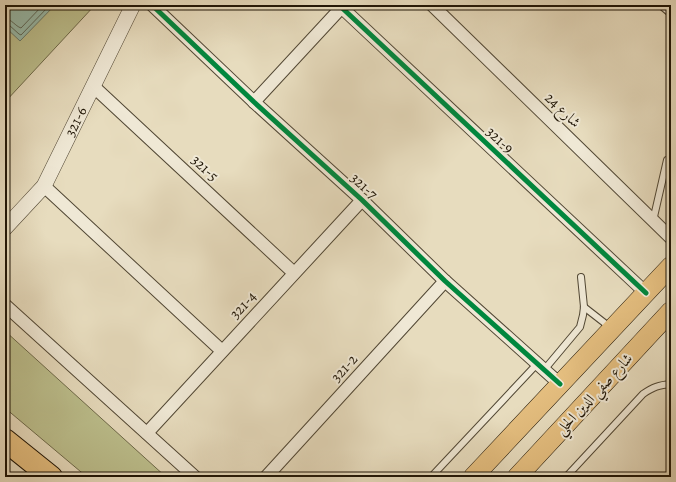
<svg xmlns="http://www.w3.org/2000/svg" width="676" height="482" font-family="Alegreya,Amiri,serif">
	<style>
		.green { fill: #bcbf8d; stroke: #6e6a4a }
		.water { fill: #98bcac; stroke: #68796a }
		.lines { fill: none; stroke-linecap: round; stroke-linejoin: round }
		.shore { stroke: #5c6859; stroke-width: 1 }
		.service-casing { stroke: #514734; stroke-width: 8 }
		.minor-casing { stroke: #514734; stroke-width: 14 }
		.tertiary-casing { stroke: #514734; stroke-width: 16 }
		.primary-casing { stroke: #1f1506; stroke-width: 20 }
		.motorway-casing { stroke: #1f1506; stroke-width: 24 }
		.service { stroke: #efe8d5; stroke-width: 6 }
		.minor { stroke: #efe8d5; stroke-width: 12 }
		.tertiary { stroke: #efe8d5; stroke-width: 15 }
		.primary { stroke: #e4be7f; stroke-width: 19 }
		.motorway { stroke: #e4be7f; stroke-width: 22 }
		.cycleway-casing { stroke: #efe8d5; stroke-width: 8 }
		.cycleway { stroke: #00873e; stroke-width: 5 }
		.labels { text-anchor: middle; dominant-baseline: central; stroke-width: 4; stroke-linejoin: round; paint-order: stroke }
		.street-label { font-size: 15px; fill: #1f1506; stroke: #efe8d5 }
	</style>
	<rect width="100%" height="100%" fill="#e7dcbe"/>
	<filter id="stains"><feTurbulence type="fractalNoise" baseFrequency=".005" numOctaves="4"/><feColorMatrix values="0 0 0 0 .2 0 0 0 0 .09 0 0 0 0 .02 0 0 0 .5 -.17"/></filter>
	<radialGradient id="worn" r=".72"><stop offset=".6" stop-color="#630" stop-opacity="0"/><stop offset="1" stop-color="#630" stop-opacity=".3"/></radialGradient>
	<!-- green -->
	<g class="green">
		<polygon points="5,5 95,5 5,102"/>
		<polygon points="5,331 166,477 87,477 5,408"/>
	</g>
	<!-- water -->
	<polygon class="water" points="5,5 55,5 20,41 5,27"/>
	<g class="lines">
		<!-- shore -->
		<g class="shore">
			<path d="M5 19C12 19 15 26 21 28L43 5"/>
			<polyline points="5,24 9,25 19,34 21,35 50,5"/>
		</g>
		<!-- service casing -->
		<g class="service-casing">
			<g id="service">
				<polyline points="653,221 667,160"/>
				<polyline points="584,307 611,328"/>
				<polyline points="544,370 580,327 583,315 584,307 581,277"/>
				<polyline points="431,477 537,364"/>
				<path d="M566 477 643 394C653 387 659 385 671 384"/>
			</g>
		</g>
		<!-- minor casing -->
		<g class="minor-casing">
			<g id="minor">
				<polyline points="152,5 254,102 362,200 445,281 560,384"/>
				<polyline points="339,5 646,293"/>
				<polyline points="432,5 671,238"/>
				<polyline points="665,5 671,10"/>
				<polyline points="93,86 294,273"/>
				<polyline points="254,102 341,8"/>
				<polyline points="44,186 222,351"/>
				<polyline points="5,305 195,477"/>
				<polyline points="147,433 362,200"/>
				<polyline points="266,477 445,281"/>
			</g>
		</g>
		<!-- tertiary casing -->
		<g class="tertiary-casing">
			<g id="tertiary">
				<path id="s1" d="M5 228 44 186 133 5"/>
			</g>
		</g>
		<!-- primary casing -->
		<g class="primary-casing">
			<g id="primary">
				<polyline points="473,477 671,266"/>
				<polyline points="517,477 671,311"/>
			</g>
		</g>
		<!-- motorway casing -->
		<g class="motorway-casing">
			<polyline id="motorway" points="5,440 51,477"/>
		</g>
		<!-- service -->
		<use href="#service" class="service"/>
		<!-- minor -->
		<use href="#minor" class="minor"/>
		<!-- tertiary -->
		<use href="#tertiary" class="tertiary"/>
		<!-- primary -->
		<use href="#primary" class="primary"/>
		<!-- motorway -->
		<use href="#motorway" class="motorway"/>
		<!-- cycleway casing -->
		<g class="cycleway-casing">
			<g id="cycleway">
				<polyline points="152,5 254,102 362,200 445,281 560,384"/>
				<polyline points="339,5 646,293"/>
			</g>
		</g>
		<!-- cycleway -->
		<use href="#cycleway" class="cycleway"/>
	</g>
	<g class="labels">
		<!-- street labels -->
		<g class="street-label">
			<text transform="translate(563 110) rotate(44)">شارع 24</text>
			<text stroke="none"><textPath href="#s1" startOffset="129">321-6</textPath></text>
			<text transform="translate(500 140) rotate(43)">321-9</text>
			<text transform="translate(205 168) rotate(43)">321-5</text>
			<text transform="translate(364 186) rotate(43)">321-7</text>
			<text transform="translate(243 305) rotate(-47)">321-4</text>
			<text transform="translate(344 368) rotate(-48)">321-2</text>
			<text transform="translate(594 394) rotate(-47)">شارع صفي الدين الحلي</text>
		</g>
	</g>
	<!-- margin -->
	<rect width="676" height="482" fill="none" stroke="#e7dcbe" stroke-width="20"/>
	<rect x="6" y="6" width="664" height="470" fill="none" stroke="#1f1506" stroke-width="2"/>
	<rect x="10" y="10" width="656" height="462" fill="none" stroke="#1f1506"/>
	<rect width="100%" height="100%" filter="url(#stains)"/>
	<rect width="100%" height="100%" fill="url(#worn)"/>
</svg>
